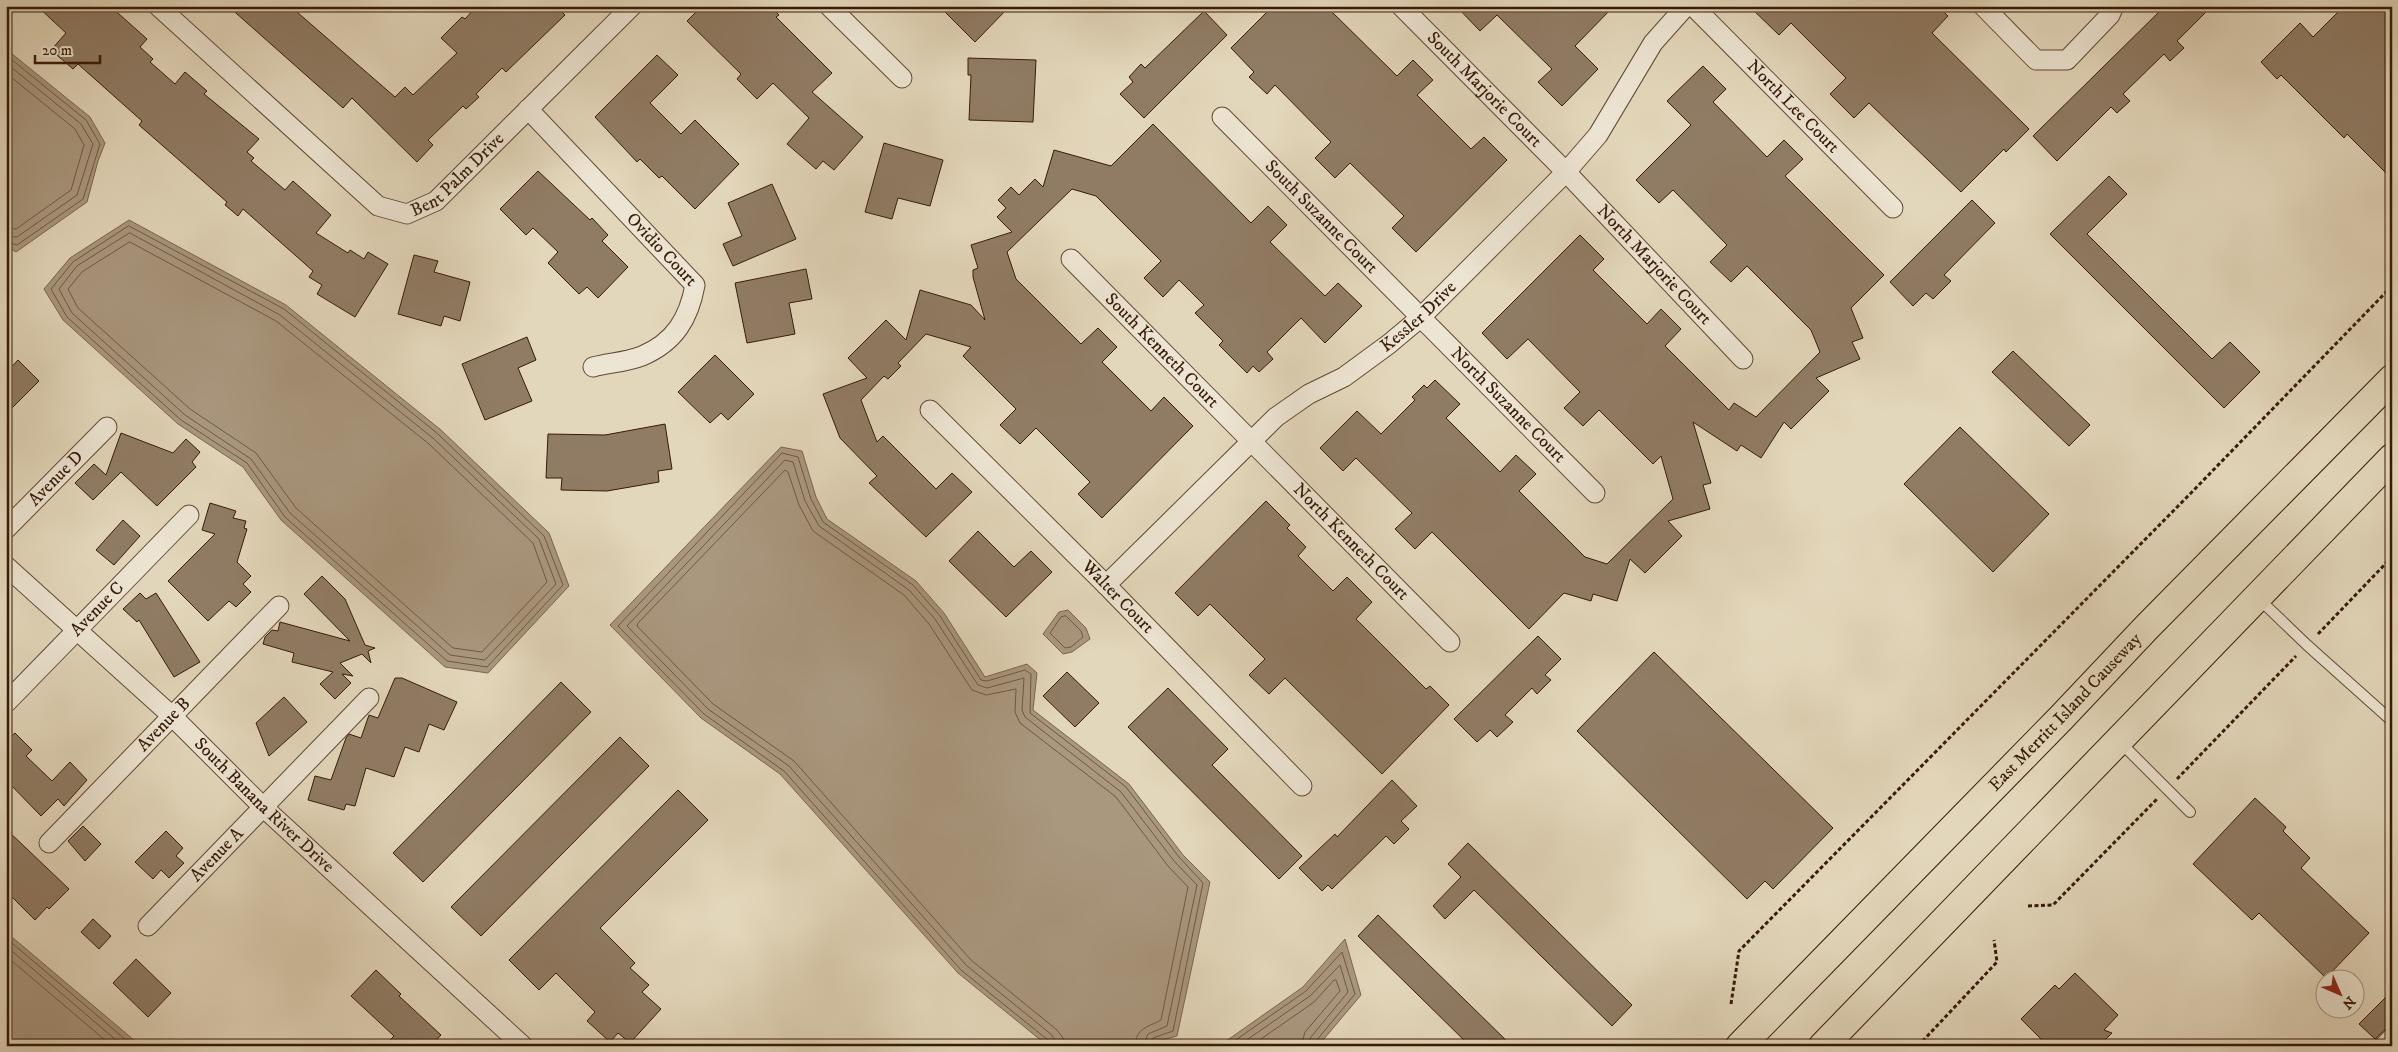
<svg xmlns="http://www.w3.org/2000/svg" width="2398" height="1052" font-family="'IM FELL DW Pica',serif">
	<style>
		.water { fill: #a9977e; stroke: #7b654e }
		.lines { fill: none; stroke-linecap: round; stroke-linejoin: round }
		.shore { stroke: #705842; stroke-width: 1 }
		.building { fill: #907c65; stroke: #371a07 }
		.lane-casing { stroke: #624934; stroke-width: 12 }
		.street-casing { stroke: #624934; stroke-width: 21 }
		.primary-casing { stroke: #371a07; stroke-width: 30 }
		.path { stroke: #371a07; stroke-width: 3; stroke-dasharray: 4 2.5; stroke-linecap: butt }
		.lane { stroke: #ede5d3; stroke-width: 10 }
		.street { stroke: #ede5d3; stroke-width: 19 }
		.primary { stroke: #e3d7bb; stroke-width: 28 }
		.labels { text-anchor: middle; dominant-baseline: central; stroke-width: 4; stroke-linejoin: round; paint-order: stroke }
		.street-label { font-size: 18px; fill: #371a07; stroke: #ede5d3 }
	</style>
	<rect width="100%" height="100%" fill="#e3d7bb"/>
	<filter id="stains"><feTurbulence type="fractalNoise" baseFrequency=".004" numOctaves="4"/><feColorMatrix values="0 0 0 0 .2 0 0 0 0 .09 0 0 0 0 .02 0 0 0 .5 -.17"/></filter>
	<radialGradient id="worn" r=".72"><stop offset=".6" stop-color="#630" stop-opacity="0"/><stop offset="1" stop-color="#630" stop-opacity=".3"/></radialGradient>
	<!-- water -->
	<g class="water">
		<polygon points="6,49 90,117 105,143 98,161 87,202 16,252 6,246"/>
		<polygon points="129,220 286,305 441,430 549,533 569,586 488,673 445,667 281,520 243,467 178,424 63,320 44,289 70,258"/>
		<polygon points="781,447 802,451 816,497 827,519 916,581 944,613 985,677 1027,664 1037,673 1033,710 1129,784 1183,855 1210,882 1177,1036 1155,1042 1153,1046 1048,1046 958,973 780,774 701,718 610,625"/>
		<polygon points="1068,610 1086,628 1090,639 1072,652 1063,654 1043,634 1059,612"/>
		<polygon points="6,932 141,1046 6,1046"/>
		<polygon points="1345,939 1361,995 1318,1046 1219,1046 1303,987"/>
	</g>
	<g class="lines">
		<!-- shore -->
		<g class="shore">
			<polyline points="6,55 86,120 100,144 83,199 17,245 6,242"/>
			<polyline points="6,63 81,124 93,144 77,195 17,237 6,236"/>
			<polyline points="6,73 75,129 84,145 71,190 16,229 6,228"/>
			<polygon points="129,226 284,309 438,434 544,536 563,585 487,667 447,661 285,517 247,463 181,420 67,317 51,289 73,262"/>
			<polygon points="130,233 280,315 434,439 539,539 556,584 485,660 450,655 290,513 251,459 185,415 72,313 59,289 77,266"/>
			<polygon points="130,242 276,321 429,444 533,543 547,582 482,652 453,648 296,508 256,453 190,409 78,308 68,289 82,272"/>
			<polygon points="1066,616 1081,631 1083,637 1071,647 1065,648 1050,633 1061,617"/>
			<polyline points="6,938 133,1046"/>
			<polyline points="6,946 123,1046"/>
			<polyline points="6,956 112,1046"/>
			<polyline points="1050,1046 1048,1040 961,970 784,771 704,714 618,626 782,453 798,457 811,499 823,522 913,585 940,616 981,680 987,681 1025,670 1031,674 1030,713 1126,787 1179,857 1203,883 1173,1031 1153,1038 1149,1046"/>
			<polyline points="1057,1046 1052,1035 966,965 789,766 708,709 627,626 785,460 793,462 805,501 819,526 909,590 935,619 978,685 987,688 1024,678 1022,710 1025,717 1121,792 1174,861 1197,885 1167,1026 1148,1034 1143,1046"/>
			<path d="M1064 1046 1063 1038 1057 1030 971 960 794 761 713 704 637 626 638 623 785 470 788 472 799 505 813 531 904 595 929 624 972 690 986 695 1016 689 1015 712 1020 723 1116 797 1168 866 1188 887 1161 1020C1149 1027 1136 1027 1135 1046"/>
			<polyline points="1227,1046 1306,991 1342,952 1355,994 1316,1041 1314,1046"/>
			<polyline points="1238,1046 1310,996 1340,965 1348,992 1311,1037 1308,1046"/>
			<polyline points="1251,1046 1314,1002 1334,980 1336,980 1340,991 1305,1032 1301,1046"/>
		</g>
	</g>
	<!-- building -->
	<g class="building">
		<polygon points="37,6 110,6 147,39 140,47 153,59 150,62 175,84 185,72 207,91 204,94 259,139 247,152 254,158 251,161 285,190 293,181 331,215 316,233 348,253 350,250 364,259 368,252 388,264 355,317 317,294 322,285 309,277 313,271 243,209 238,216 225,205 227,202 139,125 142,121 78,64 73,69 51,50 66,33"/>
		<polygon points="228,6 290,6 395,97 405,87 413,95 457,53 441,38 462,17 465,19 477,6 556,6 565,15 506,72 502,68 476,94 479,97 466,109 463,106 428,140 433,145 417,162 352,98 343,108"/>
		<polygon points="702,6 770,6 779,15 776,17 832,73 812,92 863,137 834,170 823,161 816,169 787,144 809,118 773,83 757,99 737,79 741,74 687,21"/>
		<polygon points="939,6 1010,6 975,42"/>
		<polygon points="1273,6 1326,6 1397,76 1413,60 1433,80 1417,95 1471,149 1484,137 1507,160 1416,252 1392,228 1404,216 1350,163 1335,178 1315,158 1331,142 1275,85 1267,94 1249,77 1254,72 1231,48"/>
		<polygon points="1456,6 1614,6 1575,46 1598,69 1562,106 1538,82 1552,69 1497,15 1480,31"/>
		<polygon points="1749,6 1938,6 1948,16 1932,33 2029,129 2006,152 2004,149 1961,192 1869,103 1854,118 1830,94 1846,78 1791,23 1779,35"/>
		<polygon points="2165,6 2212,6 2177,41 2184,48 2170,61 2164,54 2123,94 2130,101 2117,113 2111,107 2057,161 2033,136"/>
		<polygon points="2344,6 2381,6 2392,17 2392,179 2347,134 2344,138 2281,75 2277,79 2261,62 2300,23 2313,37"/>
		<polygon points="1204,11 1227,35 1144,118 1120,94 1133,82 1129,77 1141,64 1145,68"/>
		<polygon points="657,55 678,75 650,103 681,134 695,120 739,164 695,209 662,176 659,178 640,159 637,162 595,117"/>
		<polygon points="968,58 1036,60 1033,122 969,120 971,75 968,75"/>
		<polygon points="1703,66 1726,89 1713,102 1767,157 1784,140 1803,159 1785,176 1884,275 1851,308 1863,338 1852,342 1860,359 1816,378 1829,391 1791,429 1784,422 1761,458 1741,445 1737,451 1693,422 1711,483 1703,485 1710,509 1668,521 1682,536 1645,573 1630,559 1617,601 1593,594 1591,601 1564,593 1529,629 1432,532 1415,549 1395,529 1412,513 1356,458 1343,471 1320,448 1357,411 1381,434 1415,400 1412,397 1424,385 1427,388 1435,380 1460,404 1446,418 1500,472 1516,455 1536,474 1519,491 1585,557 1607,564 1673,499 1661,456 1653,464 1599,410 1583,426 1564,408 1580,392 1528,339 1507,359 1482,333 1580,235 1604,259 1593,270 1647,324 1661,309 1681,329 1665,346 1729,410 1734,403 1756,417 1820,352 1811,330 1747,266 1731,282 1710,262 1727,245 1673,190 1659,203 1636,180 1691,125 1667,101"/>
		<polygon points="1153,124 1249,221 1251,223 1268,206 1287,225 1270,242 1325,296 1338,283 1362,306 1325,343 1301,318 1267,352 1273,359 1259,372 1253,366 1247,373 1219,345 1223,341 1195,313 1204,305 1179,280 1163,297 1144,278 1161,261 1096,196 1072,189 1007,252 1016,279 1081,344 1098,328 1117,347 1102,362 1151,411 1164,397 1193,426 1102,518 1078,494 1090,482 1036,428 1020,444 1000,425 1016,409 963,356 971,347 926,334 898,363 901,366 888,379 884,376 861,400 877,442 883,436 936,489 952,473 972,492 926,537 869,483 877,476 840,438 823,394 867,378 848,358 886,320 906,340 920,290 971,305 985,320 973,277 973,270 978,268 971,245 1012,232 997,217 1006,208 998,200 1011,187 1019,195 1035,179 1043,187 1054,150 1111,166"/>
		<polygon points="884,143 943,160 930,206 898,198 892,219 865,212"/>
		<polygon points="538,171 590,220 592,218 608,235 602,241 628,267 598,298 587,287 579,294 548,263 558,252 533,228 526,235 500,209"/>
		<polygon points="2109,176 2127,194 2087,234 2212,359 2230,342 2260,372 2224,408 2050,234"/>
		<polygon points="772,184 796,239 733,266 723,244 742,236 728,203"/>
		<polygon points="1972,200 1995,223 1944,275 1951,281 1933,299 1926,293 1913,306 1890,282"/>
		<polygon points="414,255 438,261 434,272 470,282 460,321 444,316 441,326 398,314"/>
		<polygon points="806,269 812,299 789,303 795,334 747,343 735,283"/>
		<polygon points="527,337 536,360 518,368 532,401 485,420 462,364"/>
		<polygon points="2013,351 2090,425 2069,446 1992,372"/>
		<polygon points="715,355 754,394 728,420 721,413 710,423 678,392"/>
		<polygon points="18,360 39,381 6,414 6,373"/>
		<polygon points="665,424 672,469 658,471 659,482 607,491 561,490 562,478 546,478 548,434 605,435"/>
		<polygon points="1960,427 2049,514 1993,572 1904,484"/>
		<polygon points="121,433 173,453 186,439 200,452 192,462 196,467 157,506 121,472 93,500 75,483 94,464 106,475"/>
		<polygon points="1266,501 1290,525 1287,528 1306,547 1298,556 1333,591 1347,577 1372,602 1356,619 1426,689 1430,686 1449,705 1382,774 1285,678 1269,694 1249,675 1265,659 1210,604 1198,616 1175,593"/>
		<polygon points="210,503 236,511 233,518 246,521 244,528 247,529 237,562 251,576 243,584 251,592 236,607 229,601 208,621 168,581 215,534 202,530"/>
		<polygon points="123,520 140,536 114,565 96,550"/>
		<polygon points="978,531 1014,567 1031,551 1052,572 1006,617 949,561"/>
		<polygon points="322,576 345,599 365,645 375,648 368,651 371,663 362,654 340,663 353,676 342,674 351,683 335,699 320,684 333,672 292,662 294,653 263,644 265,637 272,630 278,631 280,622 350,641 304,594"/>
		<polygon points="140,593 146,599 156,593 200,662 174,677 139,620 137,622 123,609"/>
		<polygon points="1538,636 1561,659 1545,675 1551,680 1537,694 1532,688 1505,715 1513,722 1497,737 1490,730 1477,742 1454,719"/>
		<polygon points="1654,652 1833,828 1773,889 1765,881 1747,899 1577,731"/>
		<polygon points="1067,672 1099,703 1075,727 1043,696"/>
		<polygon points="395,678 402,678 457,702 444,730 429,724 419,752 405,747 394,777 366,768 355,806 346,804 344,810 308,800 315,776 331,780 346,738 349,734 361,738 369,715 378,718"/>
		<polygon points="561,682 591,712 423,882 393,853"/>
		<polygon points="1168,688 1228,749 1212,765 1302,856 1279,879 1128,727"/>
		<polygon points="284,697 307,722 269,756 256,723"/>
		<polygon points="15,733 32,750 26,756 52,781 70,762 87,780 64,806 58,799 41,816 6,780 6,741"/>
		<polygon points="620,737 649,766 481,936 451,907"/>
		<polygon points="1392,780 1417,806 1401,821 1409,829 1394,844 1386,836 1332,889 1328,885 1322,891 1299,868 1335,834 1337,837"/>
		<polygon points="678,790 708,820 600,928 635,963 630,968 649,985 642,992 661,1009 630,1043 618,1033 610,1042 587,1021 595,1012 556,973 539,990 509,960"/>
		<polygon points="2255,798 2286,827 2283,831 2310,858 2301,868 2369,933 2326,978 2259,913 2252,920 2193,864"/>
		<polygon points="83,826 101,844 85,861 68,841"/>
		<polygon points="6,829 69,889 49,909 47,907 35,920 6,891"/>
		<polygon points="166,831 183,848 176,856 184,863 169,878 161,870 153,879 135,862"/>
		<polygon points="1468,843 1632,1005 1612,1026 1474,890 1445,919 1433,906 1461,877 1448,864"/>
		<polygon points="1378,915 1512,1046 1470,1046 1358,936"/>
		<polygon points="93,919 111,936 99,949 81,932"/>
		<polygon points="136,959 171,993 148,1017 113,983"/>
		<polygon points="376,970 401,994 399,996 441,1035 431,1046 384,1046 394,1036 351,996"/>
		<polygon points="2075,973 2118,1015 2104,1030 2112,1033 2099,1046 2048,1046 2021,1019 2055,985 2059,989"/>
		<polygon points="2392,991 2392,1023 2375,1039 2359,1024"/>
	</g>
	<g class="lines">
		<!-- lane casing -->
		<g class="lane-casing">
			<g id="lane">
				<polyline points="2258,598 2307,645 2392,721"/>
				<polyline points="2120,742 2190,812"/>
			</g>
		</g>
		<!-- street casing -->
		<g class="street-casing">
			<g id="street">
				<path id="s1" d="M158 6 378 206 407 214 436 201 632 6"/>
				<polyline points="829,6 902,78"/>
				<path id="s2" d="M1401 6 1566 172 1743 359"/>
				<path id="s3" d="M1693 6 1893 208"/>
				<polyline points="1983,6 2036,60 2067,60 2110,15 2114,6"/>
				<path id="s4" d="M528 109 695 285C689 318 675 342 642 356 627 362 608 363 593 367"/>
				<path id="s5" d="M1222 117 1595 493"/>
				<path id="s6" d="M1071 259 1450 642"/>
				<path id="s7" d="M930 410 1106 585 1302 786"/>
				<path id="s8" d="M6 529 107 427"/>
				<path id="s9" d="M6 566 172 716 263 807 523 1046"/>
				<path id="s10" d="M1106 585 1276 417 1309 394 1344 377 1389 344 1420 318 1566 172 1598 135 1653 43 1686 6"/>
				<path id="s11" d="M6 703 189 515"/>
				<path id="s12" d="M49 843 279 606"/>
				<path id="s13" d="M148 926 369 698"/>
				<polyline points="2384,1046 2392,1038"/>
			</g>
		</g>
		<!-- primary casing -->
		<g class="primary-casing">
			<g id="primary">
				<path id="s14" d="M1740 1046 2061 718 2147 627 2392 379"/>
				<polyline points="1823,1046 2392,458"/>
			</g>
		</g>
		<!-- path -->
		<g class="path">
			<polyline points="2318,634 2392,557"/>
			<polyline points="2177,779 2296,656"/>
			<polyline points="2028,906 2053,905 2157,799"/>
			<polyline points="1731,1004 1739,951 2190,494 2392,286"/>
			<polyline points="1918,1046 1997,962 1994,940"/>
		</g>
		<!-- lane -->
		<use href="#lane" class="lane"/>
		<!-- street -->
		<use href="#street" class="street"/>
		<!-- primary -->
		<use href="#primary" class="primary"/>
	</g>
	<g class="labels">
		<!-- street labels -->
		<g class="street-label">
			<text stroke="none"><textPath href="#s2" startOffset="118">South Marjorie Court</textPath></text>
			<text stroke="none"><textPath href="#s3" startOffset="142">North Lee Court</textPath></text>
			<text stroke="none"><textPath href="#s1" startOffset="392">Bent Palm Drive</textPath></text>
			<text stroke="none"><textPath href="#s5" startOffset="141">South Suzanne Court</textPath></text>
			<text stroke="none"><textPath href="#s4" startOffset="194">Ovidio Court</textPath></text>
			<text stroke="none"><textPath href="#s2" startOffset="362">North Marjorie Court</textPath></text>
			<text stroke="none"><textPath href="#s10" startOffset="414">Kessler Drive</textPath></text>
			<text stroke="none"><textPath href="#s6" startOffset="129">South Kenneth Court</textPath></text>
			<text stroke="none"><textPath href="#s5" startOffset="406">North Suzanne Court</textPath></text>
			<text stroke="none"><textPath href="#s8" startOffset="71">Avenue D</textPath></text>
			<text stroke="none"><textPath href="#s6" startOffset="398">North Kenneth Court</textPath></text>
			<text stroke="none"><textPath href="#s7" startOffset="265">Walter Court</textPath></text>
			<text stroke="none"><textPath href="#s11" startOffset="131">Avenue C</textPath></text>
			<text stroke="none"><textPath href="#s14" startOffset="466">East Merritt Island Causeway</textPath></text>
			<text stroke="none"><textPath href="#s12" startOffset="165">Avenue B</textPath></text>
			<text stroke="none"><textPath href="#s9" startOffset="352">South Banana River Drive</textPath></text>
			<text stroke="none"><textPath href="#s13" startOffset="99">Avenue A</textPath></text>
		</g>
	</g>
	<!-- margin -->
	<rect width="2398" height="1052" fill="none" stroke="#e3d7bb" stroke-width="25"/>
	<rect x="8" y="8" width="2383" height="1037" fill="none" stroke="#371a07" stroke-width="2.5"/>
	<rect x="12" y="12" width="2373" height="1027" fill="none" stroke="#371a07"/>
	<!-- north arrow -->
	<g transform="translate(2340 994) rotate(135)"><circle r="24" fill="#ede5d3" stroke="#a49481"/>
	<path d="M0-4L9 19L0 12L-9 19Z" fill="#8f2418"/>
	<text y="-8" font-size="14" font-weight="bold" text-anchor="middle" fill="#371a07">N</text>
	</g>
	<!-- scale -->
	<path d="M35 55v8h65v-8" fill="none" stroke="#371a07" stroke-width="2.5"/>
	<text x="42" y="55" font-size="15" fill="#371a07" stroke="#ede5d3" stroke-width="4" paint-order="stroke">20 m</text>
	<rect width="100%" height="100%" filter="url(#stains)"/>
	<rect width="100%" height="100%" fill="url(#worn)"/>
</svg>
